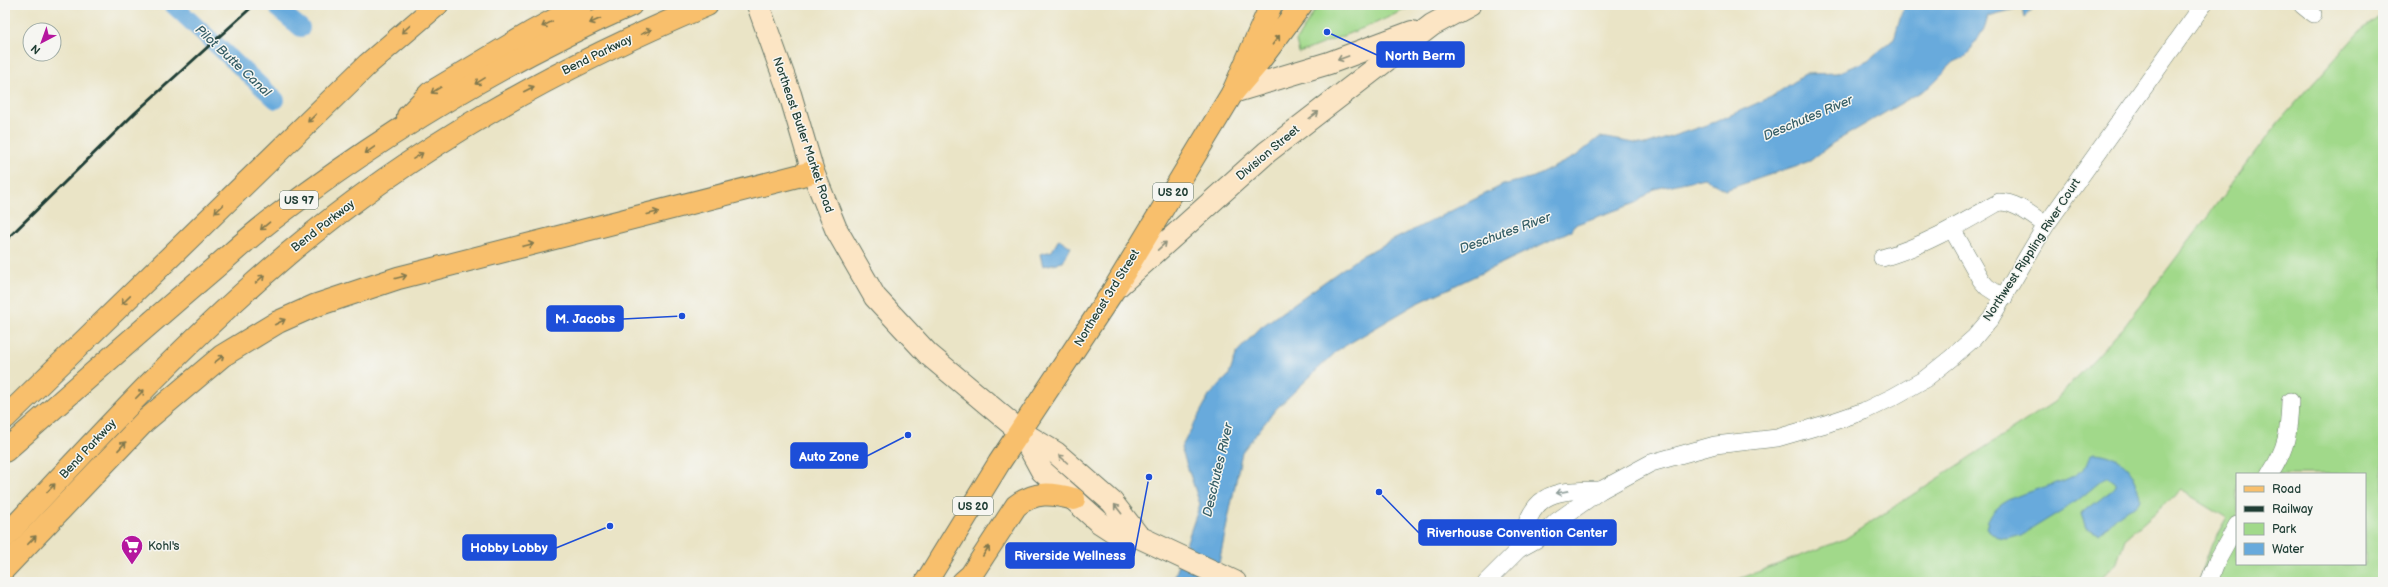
<svg xmlns="http://www.w3.org/2000/svg" width="2388" height="587" font-family="'Balsamiq Sans',sans-serif">
	<style>
		.green { fill: #a1d98a; stroke: #608b5f; fill-rule: evenodd }
		.water { fill: #68aadc; stroke: #447488 }
		.lines { fill: none; stroke-linecap: round; stroke-linejoin: round }
		.canal { stroke: #68aadc; stroke-width: 18 }
		.minor-casing { stroke: #667767; stroke-width: 18 }
		.secondary-casing { stroke: #667767; stroke-width: 24 }
		.primary-casing { stroke: #667767; stroke-width: 24 }
		.trunk-casing { stroke: #667767; stroke-width: 24 }
		.minor { stroke: #fff; stroke-width: 17 }
		.secondary { stroke: #fce5c4; stroke-width: 22 }
		.primary { stroke: #f8bf6c; stroke-width: 22 }
		.trunk { stroke: #f8bf6c; stroke-width: 22 }
		.rail { stroke: #1f3d34; stroke-width: 3 }
		.oneway { stroke: #81784d }
		.oneway2 { stroke: #8e917c }
		.oneway3 { stroke: #8f9e9a }
		.labels { text-anchor: middle; dominant-baseline: central; stroke-width: 3; stroke-linejoin: round; paint-order: stroke }
		.shield { fill: #f6f6f2; stroke: #60746d; stroke-width: 1 }
		.shield-label { font-size: 11px; font-weight: bold; fill: #1f3d34 }
		.street-label { font-size: 12px; fill: #1f3d34; stroke: #f6f6f2 }
		.poi-label { font-size: 12px; fill: #1f3d34; stroke: #f6f6f2; text-anchor: start }
		.water-label { font-size: 13px; font-style: italic; fill: #355e66; stroke: #f6f6f2 }
		.leader { fill: none; stroke: #1d4ed8; stroke-width: 1.5 }
		.callout-dot { fill: #1d4ed8; stroke: #f6f6f2; stroke-width: 1.5 }
		.callout { fill: #1d4ed8; stroke: #1d4ed8; stroke-width: 1.5 }
		.callout-label { font-size: 13px; text-anchor: middle; font-weight: bold; fill: #fff }
	</style>
	<rect width="100%" height="100%" fill="#f6f6f2"/>
	<filter id="ink" filterUnits="userSpaceOnUse"><feTurbulence type="fractalNoise" baseFrequency=".025" numOctaves="2"/><feDisplacementMap in="SourceGraphic" scale="8" xChannelSelector="R" yChannelSelector="G"/><feConvolveMatrix kernelMatrix="1 2 1 2 8 2 1 2 1" color-interpolation-filters="sRGB"/></filter>
	<filter id="wash" filterUnits="userSpaceOnUse"><feTurbulence type="fractalNoise" baseFrequency=".012" numOctaves="4" result="noise"/><feDisplacementMap in="SourceGraphic" scale="16" xChannelSelector="R" yChannelSelector="G"/><feGaussianBlur stdDeviation="0.9" result="paint"/><feColorMatrix in="noise" values="0 0 0 0 0 0 0 0 0 0 0 0 0 0 0 0 0 1.4 0 .05"/><feComposite in="paint" operator="in"/></filter>
	<g filter="url(#wash)">
		<rect width="100%" height="100%" fill="#eae4c6"/>
		<!-- green -->
		<g class="green">
			<polygon points="1318,5 1415,5 1376,23 1299,53 1296,41"/>
			<path d="M2383 14V582H2198L2212 544 2227 518 2181 490 2125 539 2116 565 2095 582H1731L1845 539 2054 402 2124 327 2276 125 2359 32ZM2237 474H2365V564H2237Z"/>
		</g>
		<!-- water -->
		<g class="water">
			<polygon points="1907,5 2037,5 2024,17 2022,7 1988,16 1985,27 1971,50 1963,58 1954,62 1929,87 1833,143 1810,161 1725,190 1704,178 1654,189 1636,203 1574,225 1570,231 1416,304 1338,350 1275,410 1242,452 1215,582 1173,582 1200,504 1181,448 1209,396 1229,375 1237,352 1261,327 1361,256 1503,185 1534,177 1576,156 1600,137 1646,145 1715,122 1771,97 1806,74 1837,73 1868,60 1894,39 1902,11"/>
			<polygon points="1059,239 1071,247 1063,262 1043,266 1040,254 1052,251"/>
			<path d="M2095 453C2118 455 2133 467 2138 489 2139 493 2141 498 2139 502 2136 507 2131 507 2127 510 2115 515 2109 527 2099 534L2086 528 2081 514 2116 487V483L2107 476 2077 501 2022 535 2005 539 1998 538 1986 528C1994 486 2063 493 2086 466 2088 463 2089 458 2091 455Z"/>
		</g>
		<g class="lines">
			<!-- canal -->
			<g class="canal">
				<polyline points="173,5 276,100"/>
				<polyline points="279,10 301,28"/>
			</g>
		</g>
	</g>
	<g filter="url(#ink)">
		<g class="lines">
			<!-- minor casing -->
			<g class="minor-casing">
				<g id="minor">
					<polyline points="2302,5 2313,14"/>
					<polyline points="1952,229 1981,280 1987,287 2004,298"/>
					<path d="M1882 258C1924 246 1961 224 1999 202 2017 202 2032 216 2046 225"/>
					<path d="M2270 474C2287 448 2289 432 2290 401"/>
					<path d="M1519 549C1532 494 1547 490 1601 490"/>
					<polyline points="1486,582 1519,549 1539,538 1557,521 1601,490 1651,463 1715,445 1777,438 1829,423 1864,411 1893,397 1925,379 1950,359 1974,338 1991,318 2046,225 2203,5"/>
					<polyline points="2209,582 2217,561 2237,525"/>
				</g>
			</g>
			<!-- secondary casing -->
			<g class="secondary-casing">
				<g id="secondary">
					<polyline points="758,5 790,94 813,172 836,229 875,297 928,354 1021,432 1056,453 1112,502 1139,537"/>
					<polyline points="1233,92 1329,63 1412,32"/>
					<polyline points="1118,286 1267,152 1432,25 1469,5"/>
					<polyline points="1021,432 1042,471 1099,522 1116,533 1139,537 1235,582"/>
				</g>
			</g>
			<!-- primary casing -->
			<g class="primary-casing">
				<g id="primary">
					<polyline points="926,582 999,463 1113,291 1233,92 1271,5"/>
					<path d="M963 582 971 575 1016 506C1035 491 1052 493 1074 499"/>
				</g>
			</g>
			<!-- trunk casing -->
			<g class="trunk-casing">
				<g id="trunk">
					<polyline points="1233,92 1257,64 1301,5"/>
					<polyline points="408,116 430,93 532,32 582,5"/>
					<polyline points="5,418 368,64 437,5"/>
					<path d="M5 451C71 393 137 334 204 277 228 257 252 234 278 215 387 132 506 60 631 5"/>
					<path d="M5 537C96 439 187 339 289 253 416 146 555 69 707 5"/>
					<polyline points="5,568 145,421 222,356 278,322 314,306 398,278 813,172"/>
				</g>
			</g>
			<!-- minor -->
			<use href="#minor" class="minor"/>
			<!-- secondary -->
			<use href="#secondary" class="secondary"/>
			<!-- primary -->
			<use href="#primary" class="primary"/>
			<!-- trunk -->
			<use href="#trunk" class="trunk"/>
			<!-- rail -->
			<polyline class="rail" points="5,241 135,113 254,5"/>
		</g>
		<!-- one-way arrows -->
		<defs><path id="oneway-shaft" d="M-6 0H5M1.5-3L5.5 0L1.5 3" fill="none" stroke-width="1.6" stroke-linecap="round" stroke-linejoin="round"/></defs>
		<g class="oneway">
			<use href="#oneway-shaft" transform="translate(595 21) rotate(156)"/>
			<use href="#oneway-shaft" transform="translate(547 24) rotate(152)"/>
			<use href="#oneway-shaft" transform="translate(406 29) rotate(138)"/>
			<use href="#oneway-shaft" transform="translate(646 32) rotate(-24)"/>
			<use href="#oneway-shaft" transform="translate(1276 40) rotate(-53)"/>
			<use href="#oneway-shaft" transform="translate(480 81) rotate(149)"/>
			<use href="#oneway-shaft" transform="translate(529 89) rotate(-27)"/>
			<use href="#oneway-shaft" transform="translate(436 90) rotate(148)"/>
			<use href="#oneway-shaft" transform="translate(312 118) rotate(136)"/>
			<use href="#oneway-shaft" transform="translate(370 150) rotate(145)"/>
			<use href="#oneway-shaft" transform="translate(418 156) rotate(-32)"/>
			<use href="#oneway-shaft" transform="translate(219 209) rotate(136)"/>
			<use href="#oneway-shaft" transform="translate(653 213) rotate(-15)"/>
			<use href="#oneway-shaft" transform="translate(265 226) rotate(140)"/>
			<use href="#oneway-shaft" transform="translate(528 245) rotate(-14)"/>
			<use href="#oneway-shaft" transform="translate(401 277) rotate(-15)"/>
			<use href="#oneway-shaft" transform="translate(260 279) rotate(-42)"/>
			<use href="#oneway-shaft" transform="translate(126 300) rotate(136)"/>
			<use href="#oneway-shaft" transform="translate(280 322) rotate(-27)"/>
			<use href="#oneway-shaft" transform="translate(219 359) rotate(-38)"/>
			<use href="#oneway-shaft" transform="translate(140 394) rotate(-46)"/>
			<use href="#oneway-shaft" transform="translate(122 446) rotate(-47)"/>
			<use href="#oneway-shaft" transform="translate(51 488) rotate(-47)"/>
			<use href="#oneway-shaft" transform="translate(32 540) rotate(-46)"/>
			<use href="#oneway-shaft" transform="translate(986 551) rotate(-57)"/>
		</g>
		<g class="oneway2">
			<use href="#oneway-shaft" transform="translate(1343 58) rotate(160)"/>
			<use href="#oneway-shaft" transform="translate(1314 115) rotate(-37)"/>
			<use href="#oneway-shaft" transform="translate(1162 246) rotate(-43)"/>
			<use href="#oneway-shaft" transform="translate(1063 459) rotate(-138)"/>
			<use href="#oneway-shaft" transform="translate(1118 509) rotate(-128)"/>
		</g>
		<use class="oneway3" href="#oneway-shaft" transform="translate(1562 492) rotate(169)"/>
	</g>
	<!-- icons -->
	<defs>
		<g id="supermarket-pin" transform="scale(1.15)"><path d="M0 17L-7.5 6A9.5 9.5 0 1 1 7.5 6Z" fill="#b5179e" stroke="#f6f6f2"/><path d="M-6-5.5h2.5l.6 2H6L4.5 2H-2.5L-4.4-4H-6ZM-1.5 3.2a1.3 1.3 0 1 0 .1 0ZM3 3.2a1.3 1.3 0 1 0 .1 0Z" fill="#fff"/></g>
	</defs>
	<g fill-rule="evenodd">
		<use href="#supermarket-pin" x="132" y="546"/>
	</g>
	<g class="labels">
		<!-- shield labels -->
		<g class="shield">
			<rect x="1153" y="183" width="40" height="18" rx="3"/>
			<rect x="280" y="191" width="38" height="18" rx="3"/>
			<rect x="953" y="497" width="40" height="18" rx="3"/>
		</g>
		<g class="shield-label">
			<text x="1173" y="192">US 20</text>
			<text x="299" y="200">US 97</text>
			<text x="973" y="506">US 20</text>
		</g>
		<!-- street labels -->
		<g class="street-label">
			<text transform="translate(597 55) rotate(-26)">Bend Parkway</text>
			<text transform="translate(803 135) rotate(71)">Northeast Butler Market Road</text>
			<text transform="translate(1268 153) rotate(-40)">Division Street</text>
			<text transform="translate(323 226) rotate(-38)">Bend Parkway</text>
			<text transform="translate(2032 250) rotate(-57)">Northwest Rippling River Court</text>
			<text transform="translate(1107 298) rotate(-58)">Northeast 3rd Street</text>
			<text transform="translate(88 449) rotate(-47)">Bend Parkway</text>
		</g>
		<!-- poi labels -->
		<g class="poi-label">
			<text x="148" y="546">Kohl's</text>
		</g>
		<!-- water labels -->
		<g class="water-label">
			<text transform="translate(233 61) rotate(43)">Pilot Butte Canal</text>
			<text transform="translate(1808 118) rotate(-23)">Deschutes River</text>
			<text transform="translate(1505 233) rotate(-20)">Deschutes River</text>
			<text transform="translate(1218 470) rotate(-77)">Deschutes River</text>
		</g>
	</g>
	<!-- callouts -->
	<path class="leader" d="M1327 32L1377 55M682 316L623 319M908 435L867 456M1379 492L1419 533M610 526L556 548M1149 477L1134 556"/>
	<g class="callout-dot">
		<circle cx="1327" cy="32" r="4"/>
		<circle cx="682" cy="316" r="4"/>
		<circle cx="908" cy="435" r="4"/>
		<circle cx="1379" cy="492" r="4"/>
		<circle cx="610" cy="526" r="4"/>
		<circle cx="1149" cy="477" r="4"/>
	</g>
	<g class="callout">
		<rect x="1377" y="42" width="87" height="25" rx="4"/>
		<rect x="547" y="306" width="76" height="25" rx="4"/>
		<rect x="791" y="443" width="76" height="25" rx="4"/>
		<rect x="1419" y="520" width="197" height="25" rx="4"/>
		<rect x="463" y="535" width="93" height="25" rx="4"/>
		<rect x="1006" y="543" width="128" height="25" rx="4"/>
	</g>
	<g class="callout-label">
		<text x="1420" y="60">North Berm</text>
		<text x="585" y="323">M. Jacobs</text>
		<text x="829" y="461">Auto Zone</text>
		<text x="1517" y="537">Riverhouse Convention Center</text>
		<text x="509" y="552">Hobby Lobby</text>
		<text x="1070" y="560">Riverside Wellness</text>
	</g>
	<!-- margin -->
	<rect width="2388" height="587" fill="none" stroke="#f6f6f2" stroke-width="20"/>
	<!-- legend -->
	<rect x="2236" y="473" width="130" height="92" fill="#f6f6f2" stroke="#a0aca6"/>
	<rect x="2244" y="486" width="20" height="6" fill="#f8bf6c" stroke="#a0aca6"/>
	<text x="2272" y="493" font-size="12" fill="#1f3d34">Road</text>
	<rect x="2244" y="506" width="20" height="6" fill="#1f3d34" stroke="#a0aca6"/>
	<text x="2272" y="513" font-size="12" fill="#1f3d34">Railway</text>
	<rect x="2244" y="523" width="20" height="12" fill="#a1d98a" stroke="#a0aca6"/>
	<text x="2272" y="533" font-size="12" fill="#1f3d34">Park</text>
	<rect x="2244" y="543" width="20" height="12" fill="#68aadc" stroke="#a0aca6"/>
	<text x="2272" y="553" font-size="12" fill="#1f3d34">Water</text>
	<!-- north arrow -->
	<g transform="translate(42 42) rotate(221)"><circle r="19" fill="#f6f6f2" stroke="#a0aca6"/>
	<path d="M0-3L7 15L0 10L-7 15Z" fill="#b5179e"/>
	<text y="-6" font-size="11" font-weight="bold" text-anchor="middle" fill="#1f3d34">N</text>
	</g>
</svg>
